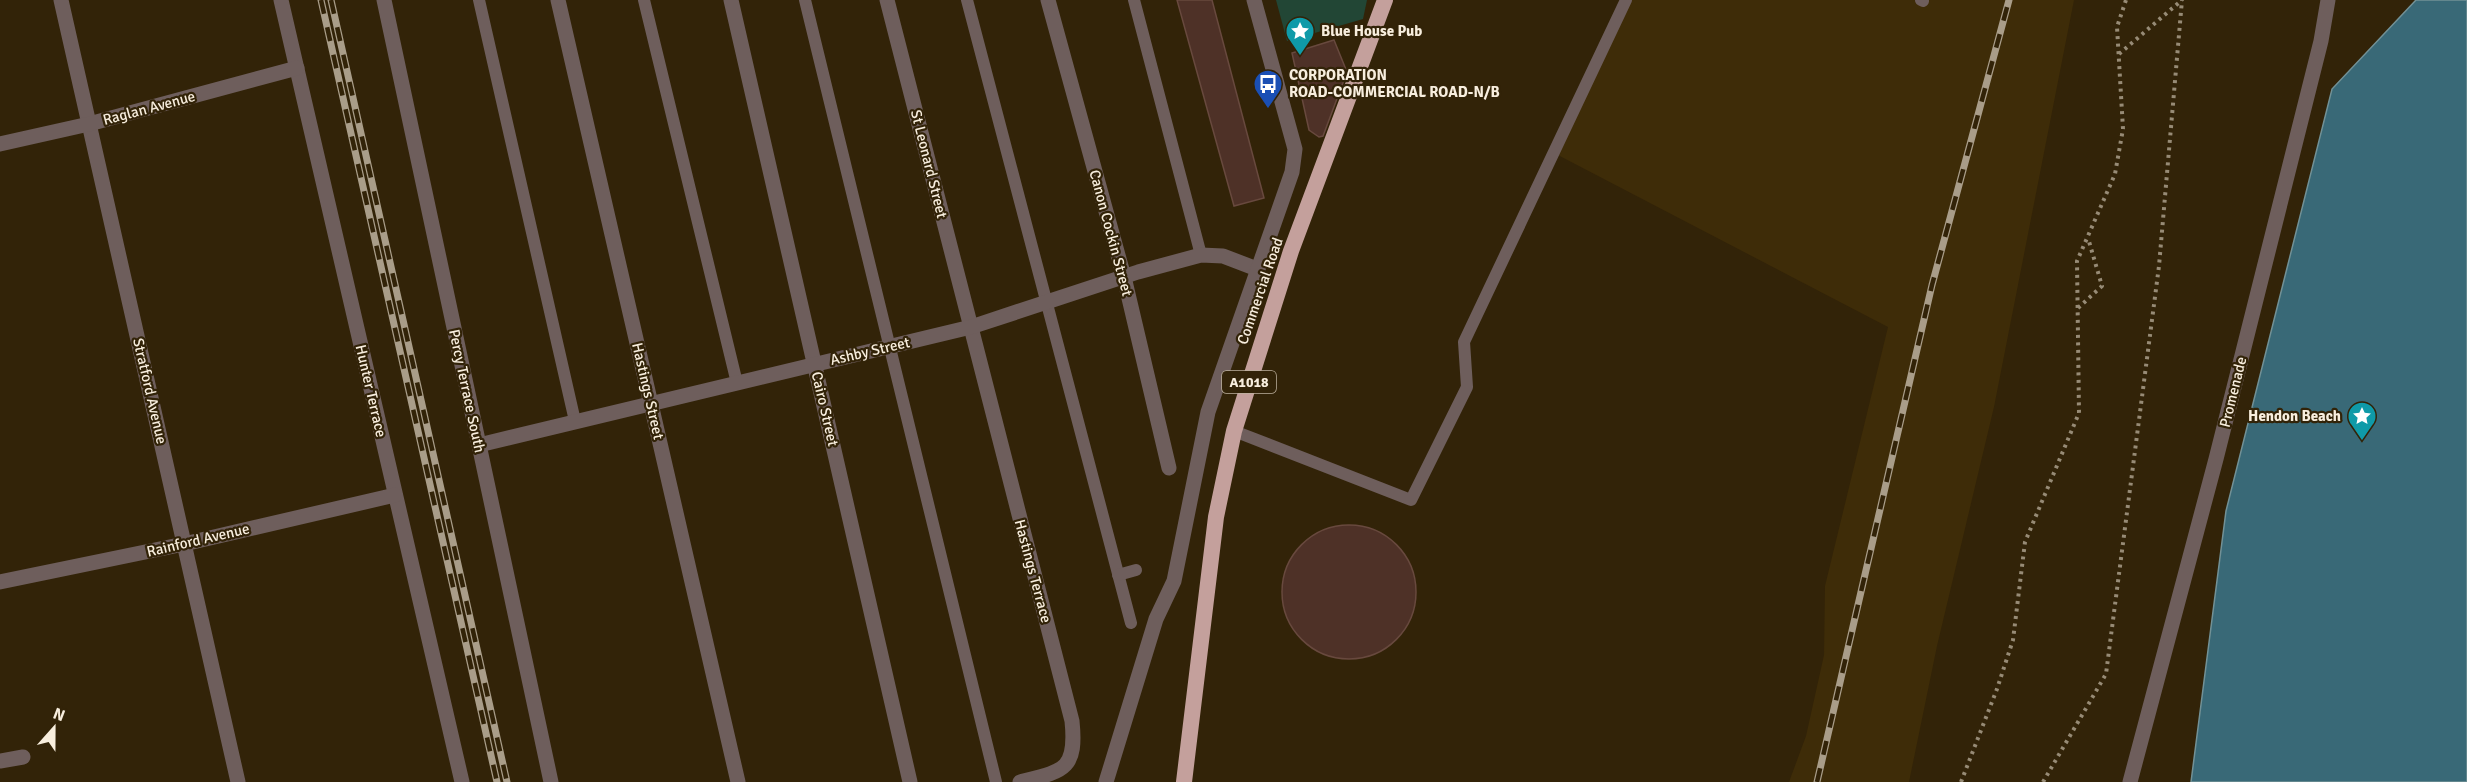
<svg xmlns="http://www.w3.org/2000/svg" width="2467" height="782" font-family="Signika,sans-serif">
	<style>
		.built { fill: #3e2c08 }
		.green { fill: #224635 }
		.water { fill: #396977; stroke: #729196; stroke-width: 1.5 }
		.building { fill: #4e3127; stroke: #68493e; stroke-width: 1.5 }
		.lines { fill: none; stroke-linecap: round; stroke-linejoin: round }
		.path { stroke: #978b76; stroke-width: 4; stroke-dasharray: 3 4.5; stroke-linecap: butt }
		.service { stroke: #6e5e5c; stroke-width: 12 }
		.minor { stroke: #6e5e5c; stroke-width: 15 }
		.tertiary { stroke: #6e5e5c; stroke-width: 15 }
		.trunk { stroke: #c4a09c; stroke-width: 16 }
		.rail-casing { stroke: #a99d89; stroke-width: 7 }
		.rail { stroke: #322308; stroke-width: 4.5; stroke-dasharray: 14; stroke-linecap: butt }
		.labels { text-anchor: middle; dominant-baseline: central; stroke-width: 4.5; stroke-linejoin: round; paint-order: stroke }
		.shield { fill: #322308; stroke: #bdb19e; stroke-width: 1.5 }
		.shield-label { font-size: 14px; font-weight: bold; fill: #f8eede }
		.poi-label { font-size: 15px; font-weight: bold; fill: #f8eede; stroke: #322308; text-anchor: start }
		.street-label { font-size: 15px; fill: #f8eede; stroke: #322308 }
	</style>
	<rect width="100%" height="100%" fill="#322308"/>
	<!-- built -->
	<polygon class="built" points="1626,0 2074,0 1994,407 1937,646 1909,782 1789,782 1806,736 1824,655 1825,586 1888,327 1554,153"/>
	<!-- green -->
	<polygon class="green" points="1276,0 1367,0 1363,19 1287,41"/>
	<!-- water -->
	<polygon class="water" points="2416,0 2467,0 2467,782 2191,782 2226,511 2332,89"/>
	<!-- building -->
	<g class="building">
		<polygon points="1177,0 1212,0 1264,198 1234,206"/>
		<polygon points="1334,40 1347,72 1323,136 1319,137 1309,130 1292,53"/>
		<circle cx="1349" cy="592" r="67"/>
	</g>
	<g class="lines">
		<!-- path -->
		<g class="path">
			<polyline points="2119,54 2182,0"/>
			<polyline points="2078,308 2102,286 2088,238"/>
			<polyline points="1961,782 1997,689 2013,640 2025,542 2079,413 2077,261 2115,174 2123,129 2117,27 2126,0"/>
			<polyline points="2043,782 2106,674 2159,266 2182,0"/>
		</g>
		<!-- service -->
		<g class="service">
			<polyline points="479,0 575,421"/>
			<polyline points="644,0 737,383"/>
			<polyline points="805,0 996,782"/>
			<polyline points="967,0 1131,623"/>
			<polyline points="1134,0 1201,255"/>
			<polyline points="1921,0 1923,1"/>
			<polyline points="1234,431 1411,500 1467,387 1464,342 1626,0"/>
			<polyline points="1118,575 1136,570"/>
		</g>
		<!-- minor -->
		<g class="minor">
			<polyline points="61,0 238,782"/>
			<polyline points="281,0 462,782"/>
			<polyline points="384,0 551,782"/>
			<polyline points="558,0 738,782"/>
			<polyline points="731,0 910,782"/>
			<path d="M887 0 1072 721C1077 770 1064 771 1020 782"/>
			<polyline points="1048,0 1124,277 1169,468"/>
			<polyline points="0,144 89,124 297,68"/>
			<polyline points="479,445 971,327 1138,272 1201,255 1223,256 1257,269"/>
			<polyline points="0,582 184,544 395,495"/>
			<polyline points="0,761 23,757"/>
			<polyline points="2130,782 2216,459 2321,41 2328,0"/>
		</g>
		<!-- tertiary -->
		<polyline class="tertiary" points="1106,782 1156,619 1174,581 1208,412 1292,172 1295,149 1254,0"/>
		<!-- trunk -->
		<polyline class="trunk" points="1184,782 1216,517 1234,431 1291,251 1385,0"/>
		<!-- rail casing -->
		<g class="rail-casing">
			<g id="rail">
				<polyline points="321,0 497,782"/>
				<polyline points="331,0 507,782"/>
				<polyline points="1817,782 1932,285 2009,0"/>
			</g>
		</g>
		<!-- rail -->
		<use href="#rail" class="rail"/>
	</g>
	<!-- icons -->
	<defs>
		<g id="sight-pin" transform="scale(1.5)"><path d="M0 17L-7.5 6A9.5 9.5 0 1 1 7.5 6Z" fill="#0f9aa8" stroke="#322308"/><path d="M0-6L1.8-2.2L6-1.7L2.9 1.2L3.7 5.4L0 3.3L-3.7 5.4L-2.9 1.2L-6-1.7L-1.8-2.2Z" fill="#fff"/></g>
		<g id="bus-pin" transform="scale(1.5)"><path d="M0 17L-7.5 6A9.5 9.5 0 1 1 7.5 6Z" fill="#1a4fb4" stroke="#322308"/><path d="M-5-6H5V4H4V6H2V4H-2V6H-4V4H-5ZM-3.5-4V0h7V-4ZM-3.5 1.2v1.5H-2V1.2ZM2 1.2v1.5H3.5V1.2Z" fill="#fff"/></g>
	</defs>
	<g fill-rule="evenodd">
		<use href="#sight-pin" x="1300" y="31"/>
		<use href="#bus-pin" x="1268" y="84"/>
		<use href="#sight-pin" x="2362" y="416"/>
	</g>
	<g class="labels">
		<!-- shield labels -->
		<rect class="shield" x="1222" y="371" width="54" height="22" rx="4.5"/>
		<g class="shield-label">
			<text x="1249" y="382">A1018</text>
		</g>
		<!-- poi labels -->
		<g class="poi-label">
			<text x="1321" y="31">Blue House Pub</text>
			<text x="1289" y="75">CORPORATION<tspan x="1289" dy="17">ROAD-COMMERCIAL ROAD-N/B</tspan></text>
			<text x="2341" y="416" text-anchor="end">Hendon Beach</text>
		</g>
		<!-- street labels -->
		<g class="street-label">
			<text transform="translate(149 108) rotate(-15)">Raglan Avenue</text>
			<text transform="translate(929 164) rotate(76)">St Leonard Street</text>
			<text transform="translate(1111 233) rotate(75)">Canon Cockin Street</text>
			<text transform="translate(1260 291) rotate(-71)">Commercial Road</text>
			<text transform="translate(870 351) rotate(-13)">Ashby Street</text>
			<text transform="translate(150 391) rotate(77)">Stratford Avenue</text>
			<text transform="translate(371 391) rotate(77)">Hunter Terrace</text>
			<text transform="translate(467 391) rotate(78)">Percy Terrace South</text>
			<text transform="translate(648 391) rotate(77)">Hastings Street</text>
			<text transform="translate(2233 392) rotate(-76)">Promenade</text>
			<text transform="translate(825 409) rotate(77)">Cairo Street</text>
			<text transform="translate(198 540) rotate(-13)">Rainford Avenue</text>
			<text transform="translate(1033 571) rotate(75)">Hastings Terrace</text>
		</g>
	</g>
	<!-- north arrow -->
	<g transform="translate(54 728) rotate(21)" stroke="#322308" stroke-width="4.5" paint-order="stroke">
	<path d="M0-4.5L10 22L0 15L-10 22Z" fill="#f8eede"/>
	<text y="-9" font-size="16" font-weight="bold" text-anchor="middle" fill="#f8eede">N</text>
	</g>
</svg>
